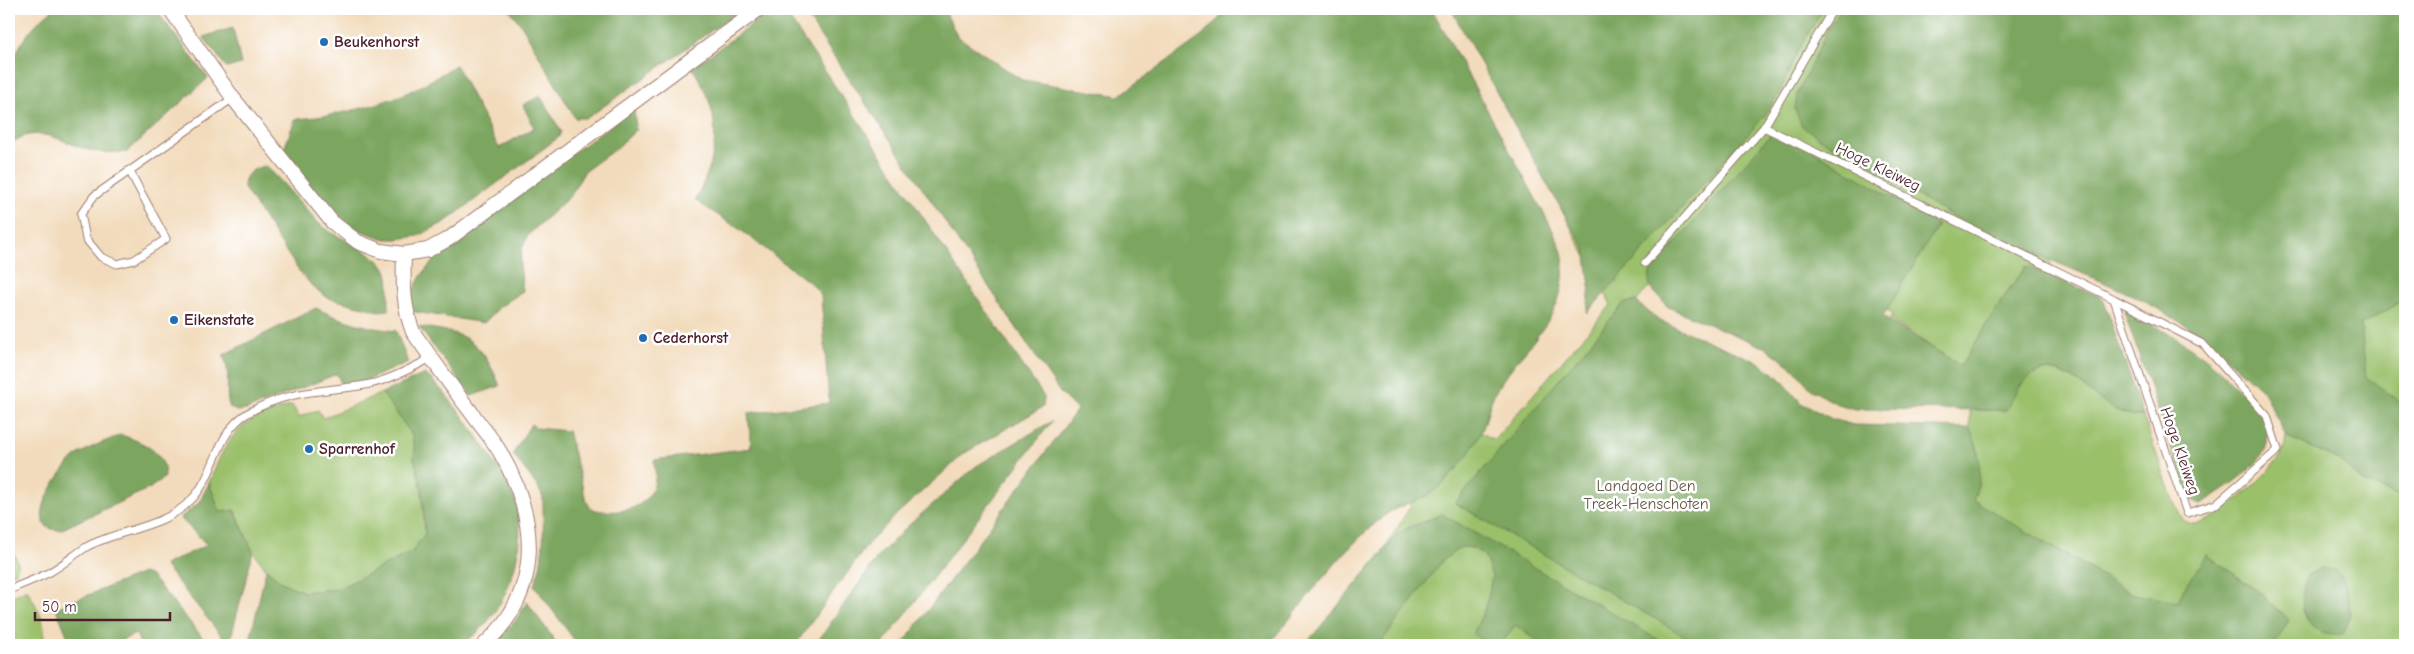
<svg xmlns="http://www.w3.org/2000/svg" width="2414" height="654" font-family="'Comic Neue',sans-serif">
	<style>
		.green { fill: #9ac06b; stroke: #72704b }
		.forest { fill: #7ba65f; stroke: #626245 }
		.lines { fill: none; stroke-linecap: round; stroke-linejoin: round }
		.service-casing { stroke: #9e7d74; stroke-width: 9 }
		.minor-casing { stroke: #9e7d74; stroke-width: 16 }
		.service { stroke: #fff; stroke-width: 7 }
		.minor { stroke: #fff; stroke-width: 14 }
		.poi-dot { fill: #1f6fb2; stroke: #fff; stroke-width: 2 }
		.labels { text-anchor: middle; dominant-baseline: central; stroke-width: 5; stroke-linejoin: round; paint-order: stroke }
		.poi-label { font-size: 16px; font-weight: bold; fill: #4a1f2b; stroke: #fff; text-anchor: start }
		.street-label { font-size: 16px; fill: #4a1f2b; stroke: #fff }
		.park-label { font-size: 16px; fill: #665741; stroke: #fff }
	</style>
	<rect width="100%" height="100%" fill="#fff"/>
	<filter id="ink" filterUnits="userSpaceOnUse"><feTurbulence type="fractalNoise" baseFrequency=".02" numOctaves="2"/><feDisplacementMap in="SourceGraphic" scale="10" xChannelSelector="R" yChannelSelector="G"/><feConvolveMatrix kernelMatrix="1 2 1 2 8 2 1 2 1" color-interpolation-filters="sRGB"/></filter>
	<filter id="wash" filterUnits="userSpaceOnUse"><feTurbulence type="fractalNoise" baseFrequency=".0096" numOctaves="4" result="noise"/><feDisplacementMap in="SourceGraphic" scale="20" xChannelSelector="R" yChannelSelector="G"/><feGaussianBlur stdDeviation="1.12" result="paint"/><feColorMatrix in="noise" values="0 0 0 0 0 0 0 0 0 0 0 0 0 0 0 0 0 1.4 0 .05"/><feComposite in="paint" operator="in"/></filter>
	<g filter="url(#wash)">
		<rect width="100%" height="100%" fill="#f2dbbc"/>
		<!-- green -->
		<g class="green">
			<path d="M1457 9H2405V416L2041 234 2054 273 2003 358 1972 374 1890 319 1892 314 1720 207 1626 313 1997 515 1972 500 1978 450 1970 428V410H2005C2012 399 2020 383 2031 376 2069 352 2100 416 2143 416L2173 500 2183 520C2186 521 2190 524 2194 524 2213 526 2268 474 2279 458 2284 451 2285 444 2286 436L2337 459 2363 482 2405 498V645H2274L2289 619 2259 592 2207 555 2183 590 2178 602 2101 645H1316L1352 604 1461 421 1494 440 1611 305Z"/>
			<path d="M382 393 411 433 415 448 414 458 422 489 425 534 412 552 338 589 304 592 281 582 266 569 253 552 235 510 220 512 209 483C218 461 227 436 249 422 261 415 278 410 292 405L299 417 318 410 323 418Z"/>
			<polygon points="9,543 18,563 16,572 9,575"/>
			<path d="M27 589C35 605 48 623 43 640L31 645H9V598Z"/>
		</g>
		<!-- forest -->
		<g class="forest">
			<path d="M54 9H155L208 78 127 152C119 152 109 153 100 152 66 148 41 119 9 145 9 86 1 48 54 9Z"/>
			<polygon points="509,9 742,9 587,118 575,118 522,26"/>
			<path d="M773 9H783L1044 397 1043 407 965 453 898 513 868 544 795 645H578L534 585C546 559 543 527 543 500 542 488 520 465 513 454L531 424 536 428 568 431 586 500 591 509C615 515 650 512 655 480 656 474 655 466 654 460L751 448 748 413 829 403 821 295 813 285 742 231 695 200C722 151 722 112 691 66L707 57Z"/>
			<path d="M802 9H944L957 36 1022 80 1119 96 1202 36 1228 9H1432L1549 223C1554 234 1562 247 1563 258 1569 318 1524 344 1497 389 1489 402 1488 415 1483 428 1475 445 1464 462 1451 475 1445 482 1437 490 1428 495 1414 503 1398 505 1384 516 1341 550 1304 603 1268 645H902L1077 410 1061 394Z"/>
			<polygon points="1451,9 1823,9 1797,52 1782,87 1766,114 1587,313 1590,286 1585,248 1548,186"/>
			<polygon points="1841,9 2405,9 2405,300 2361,325 2366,377 2405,405 2405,498 2363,482 2337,459 2286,436 2263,391 2200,334 2143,300 2103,282 1970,226 1835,148 1802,126 1795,109 1797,94 1829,27"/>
			<polygon points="233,28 241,64 227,68 203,37"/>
			<path d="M456 65 499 148 534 128 523 105 540 96 561 131 559 137 445 222 418 236 397 239H385L353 228 320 198 283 152 295 119C334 117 388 104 423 85 434 79 445 72 456 65Z"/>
			<path d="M634 108 636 130 618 147 585 171 570 196 528 235 522 249 520 265 523 291 501 306 484 323 409 311C410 281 435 258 456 239Z"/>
			<path d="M1773 132 1795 140 1938 225 1883 317 1961 366 1995 310 2026 266 2099 296 2104 301 2143 416C2130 416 2118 412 2107 405 2084 391 2062 357 2031 376 2020 383 2012 399 2006 410L1856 409 1837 404 1812 390 1791 366 1766 348 1668 307 1649 286 1650 272Z"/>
			<path d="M265 166C271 168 311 216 321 225 338 239 374 251 385 268 391 277 388 299 389 310L379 311 328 298 313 287 299 271 244 188C243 175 253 168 265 166Z"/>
			<path d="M1636 301 1658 320 1758 362 1780 378 1801 403 1832 419 1853 425 1970 428C1980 453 1984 475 1973 500L2133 594 2178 602 2183 590 2207 555 2259 592 2289 620 2274 645H1700L1455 503 1624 303Z"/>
			<path d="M316 308C342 321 367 328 396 331L408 362 344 390 337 374 246 410 237 411 230 408C223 390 233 377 223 355Z"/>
			<path d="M2130 311C2153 326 2179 338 2201 355 2217 367 2229 380 2243 394 2256 408 2273 425 2266 447 2259 468 2220 493 2201 504L2189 499 2124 312Z"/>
			<path d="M419 327C468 332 481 341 500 386L471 396Z"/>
			<path d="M425 374C449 392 507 475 516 503 530 550 503 624 459 645H249L266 569 281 582 304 592 338 589 412 552 425 534 422 489 414 458 415 448 411 433 382 393Z"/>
			<polygon points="1052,421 882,645 815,645 880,554 909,525 975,467"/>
			<path d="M121 435C143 442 166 452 165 477L150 488 60 530C17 530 64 464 79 454 92 446 108 440 121 435Z"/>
			<polygon points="209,483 220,512 234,510 253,552 229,645 164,565 207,545 180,518 199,503"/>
			<polygon points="1442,514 1667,645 1544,645 1515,625 1501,645 1488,645 1473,634 1487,604 1492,576 1484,555 1473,548 1461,547 1443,560 1379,645 1305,645 1397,535 1408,528"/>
			<path d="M2321 568 2337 571C2350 588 2355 614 2343 634 2302 637 2297 608 2307 575Z"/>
			<polygon points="143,573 151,576 209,645 141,645 136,634 111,645 71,645 56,608"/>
			<polygon points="527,602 558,645 492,645 516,620"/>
		</g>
	</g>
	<g filter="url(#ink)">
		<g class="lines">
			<!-- service casing -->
			<g class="service-casing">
				<g id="service">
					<polyline points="1764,127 2114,299 2187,513 2216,504 2278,450 2267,416 2203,344 2114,299"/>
					<polyline points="129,170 166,239 134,260 117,264 101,257 86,239 81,214 94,196 233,98"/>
					<polyline points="1645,263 1764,127 1833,9"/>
					<path d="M9 590C22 584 37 579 50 572 64 564 75 554 88 546 121 529 164 528 191 500 217 474 215 432 248 413 287 390 322 392 365 385 388 381 410 369 431 358"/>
				</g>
			</g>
			<!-- minor casing -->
			<g class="minor-casing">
				<g id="minor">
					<polyline points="170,9 233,98 332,222 358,242 381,251 404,254 428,250 450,238 759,9"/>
					<path d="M404 254C403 282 403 306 413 332 432 359 451 386 471 412 480 425 492 438 500 452 538 518 544 590 484 645"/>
				</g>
			</g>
			<!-- service -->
			<use href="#service" class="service"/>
			<!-- minor -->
			<use href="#minor" class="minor"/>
		</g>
	</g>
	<!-- markers -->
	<g class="poi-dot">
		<circle cx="324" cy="42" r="5"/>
		<circle cx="174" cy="320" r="5"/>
		<circle cx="643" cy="338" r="5"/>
		<circle cx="309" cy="449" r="5"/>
	</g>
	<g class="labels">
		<!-- poi labels -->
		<g class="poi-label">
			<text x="334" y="42">Beukenhorst</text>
			<text x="184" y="320">Eikenstate</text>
			<text x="653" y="338">Cederhorst</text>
			<text x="319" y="449">Sparrenhof</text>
		</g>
		<!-- street labels -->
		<g class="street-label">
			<text transform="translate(1878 167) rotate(26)">Hoge Kleiweg</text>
			<text transform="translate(2180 451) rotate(71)">Hoge Kleiweg</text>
		</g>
		<!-- park labels -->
		<g class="park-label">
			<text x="1646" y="486">Landgoed Den<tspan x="1646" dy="18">Treek-Henschoten</tspan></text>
		</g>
	</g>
	<!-- margin -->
	<rect width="2414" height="654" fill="none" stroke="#fff" stroke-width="30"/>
	<!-- scale -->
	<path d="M35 612v8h135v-8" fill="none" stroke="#4a1f2b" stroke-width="2.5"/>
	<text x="42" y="612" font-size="15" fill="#4a1f2b" stroke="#ffffff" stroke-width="4" paint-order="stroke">50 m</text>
</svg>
